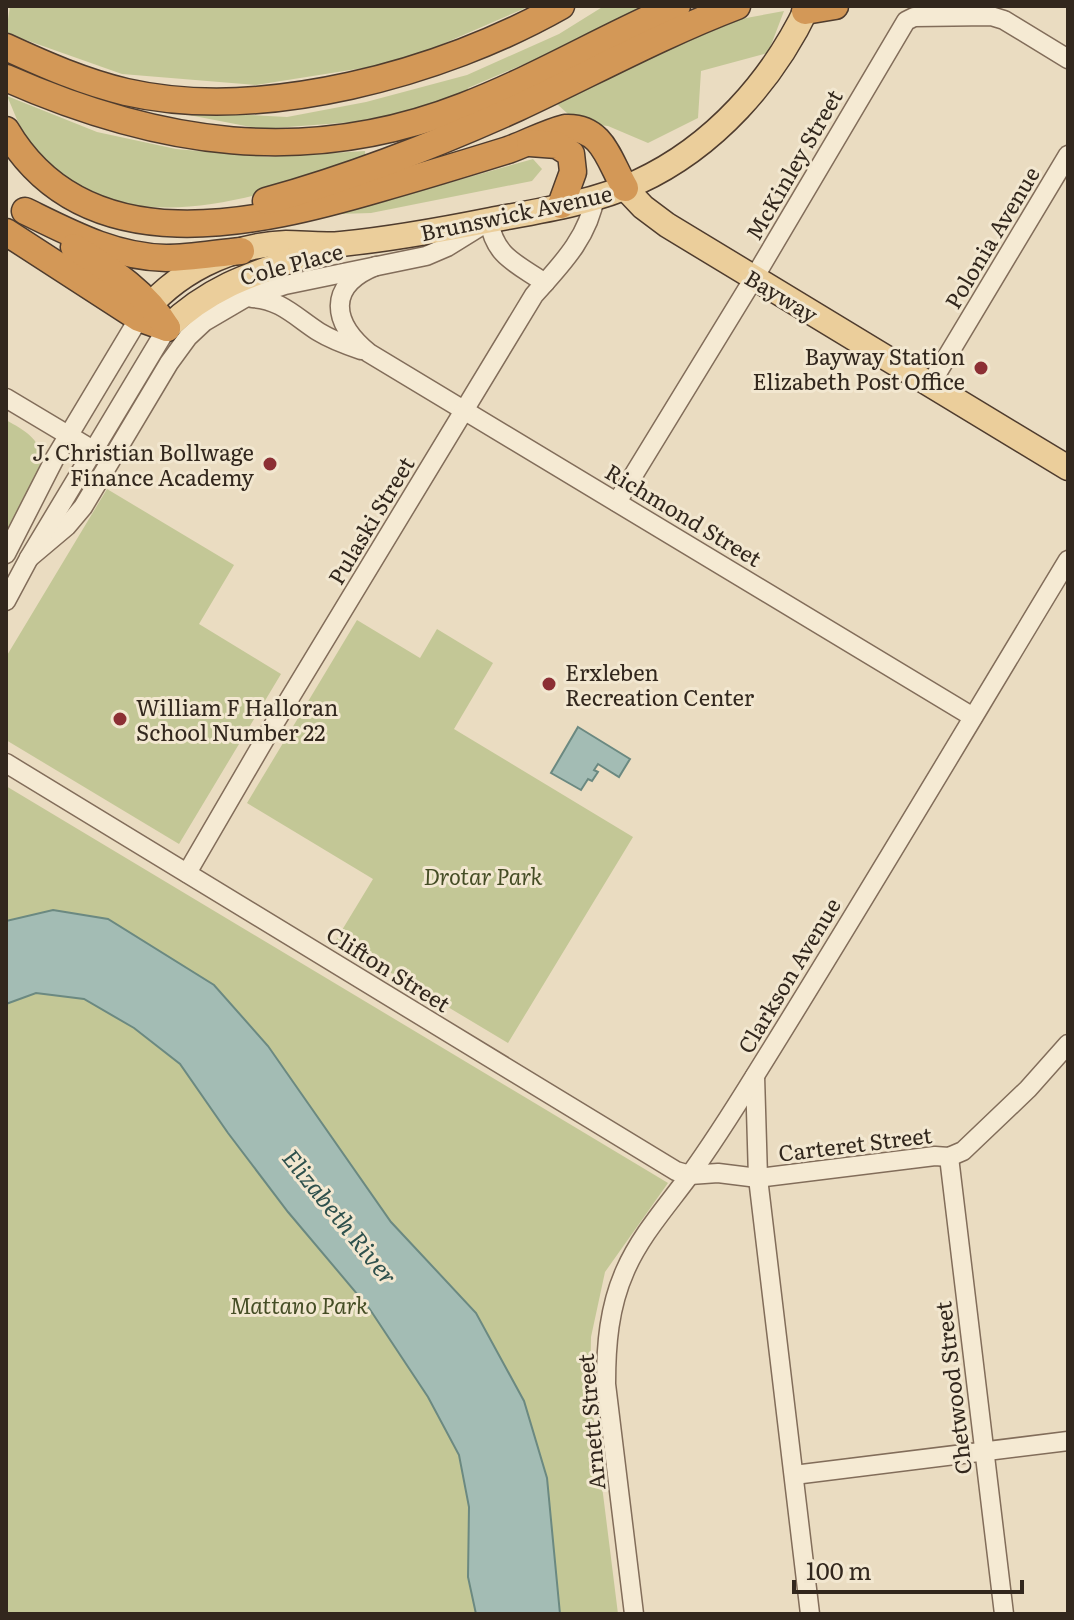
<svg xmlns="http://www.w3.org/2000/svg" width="1074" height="1620" font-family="Literata,serif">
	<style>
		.green { fill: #c3c796 }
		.water { fill: #a3bcb4; stroke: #6b8981; stroke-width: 2 }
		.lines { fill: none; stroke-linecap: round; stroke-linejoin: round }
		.minor-casing { stroke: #826d5a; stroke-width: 21 }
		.major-casing { stroke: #4f3c2e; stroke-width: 27 }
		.highway-casing { stroke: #4f3c2e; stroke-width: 29 }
		.minor { stroke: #f5ead3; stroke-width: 18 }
		.major { stroke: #ebce9b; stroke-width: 24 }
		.highway { stroke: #d39857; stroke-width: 26 }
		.poi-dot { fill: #8c2f34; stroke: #f2e7d0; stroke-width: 3 }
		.labels { text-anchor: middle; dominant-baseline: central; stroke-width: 6; stroke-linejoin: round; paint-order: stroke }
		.street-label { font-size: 22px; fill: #32271d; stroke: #f2e7d0 }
		.poi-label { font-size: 22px; fill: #32271d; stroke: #f2e7d0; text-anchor: end }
		.park-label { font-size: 22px; font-style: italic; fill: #454d25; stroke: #f2e7d0 }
		.water-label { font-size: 24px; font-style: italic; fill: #2e514d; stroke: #f2e7d0 }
	</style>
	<rect width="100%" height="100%" fill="#eadcc1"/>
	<!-- green -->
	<g class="green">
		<polygon points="10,6 530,6 401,62 256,85 122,74 6,33"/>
		<polygon points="604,6 660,6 468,88 469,93 434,106 354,122 261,129 163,110 287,117 366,102 467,75 559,34"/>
		<polygon points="784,11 768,53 701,71 698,118 648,143 608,126 578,123 557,104 651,57 741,19"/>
		<path d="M7 96 97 132 176 149 269 157 365 151 366 162C252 197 111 256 25 135 18 124 13 109 7 96Z"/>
		<polygon points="533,159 542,169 532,181 371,213 339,214"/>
		<path d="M6 420C27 432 44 440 40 467L6 533Z"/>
		<polygon points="107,489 234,565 199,624 281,674 179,844 6,740 6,657"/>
		<polygon points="357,620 420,658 437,629 493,663 454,729 633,837 508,1043 336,940 373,879 247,803"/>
		<polygon points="6,786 668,1183 605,1272 591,1337 590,1390 618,1614 6,1614"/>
	</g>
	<!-- water -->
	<g class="water">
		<polygon points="578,727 630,759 619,777 598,764 594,770 598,772 592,781 588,779 581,790 551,773"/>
		<polygon points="53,910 108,919 214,985 268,1046 391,1222 476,1313 524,1401 547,1478 560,1614 476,1614 468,1577 469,1507 459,1455 428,1397 369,1308 288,1212 228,1133 180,1064 134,1028 84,999 36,993 6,1004 6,921"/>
	</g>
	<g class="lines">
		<!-- minor casing -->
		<g class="minor-casing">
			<g id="minor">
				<path d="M376 266C326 286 332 323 369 353L973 717"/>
				<path d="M252 298C280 299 297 318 319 332 332 340 346 345 361 350"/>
				<polyline points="930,385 1068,155"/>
				<polyline points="6,398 93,450"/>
				<polyline points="617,502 754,278 906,21 914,17 991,16 1004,20 1068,59"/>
				<polyline points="6,554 55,458 139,318"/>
				<path d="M29 558 67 526 83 507 169 363 188 337 204 322 245 298 285 285 426 256 447 247 489 221C495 257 516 263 545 283"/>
				<polyline points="6,601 29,558 167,328"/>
				<polyline points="6,763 676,1171 690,1175 718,1173 758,1178 935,1156 949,1157 963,1151 1028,1089 1068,1044"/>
				<path d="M187 873 265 739 534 295C560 266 589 237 595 196"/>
				<polyline points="755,1076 758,1178 810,1614"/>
				<polyline points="949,1157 1004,1614"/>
				<polyline points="794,1475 1068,1441"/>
				<path d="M634 1614 606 1384C606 1345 609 1307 625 1271 640 1236 667 1206 689 1176 713 1143 735 1108 756 1074 862 904 964 732 1068 560"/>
			</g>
		</g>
		<!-- major casing -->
		<g class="major-casing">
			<g id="major">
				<polyline points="625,188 643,207 667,225 1068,468"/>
				<path d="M139 318C174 273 229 245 286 243 304 243 322 246 341 244 391 239 441 230 491 220 539 211 593 203 638 182 714 147 773 80 808 6"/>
				<path d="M167 328C214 282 263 271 323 250"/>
			</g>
		</g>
		<!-- highway casing -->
		<g class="highway-casing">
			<g id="highway">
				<polyline points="805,11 835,6"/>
				<path d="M6 47C45 65 84 82 126 92 262 123 443 73 561 6"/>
				<path d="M6 78C158 145 305 168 464 106 537 78 605 37 677 6"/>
				<path d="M6 130C86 266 258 224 381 188 424 176 466 163 508 150 528 143 545 133 565 128 603 126 609 161 625 188"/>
				<polyline points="530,143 557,145 571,154 573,172 561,205"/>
				<path d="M266 201C353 177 435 145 517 108 590 74 661 35 737 6"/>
				<path d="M25 211C70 233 114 257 166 258 191 258 217 253 241 251"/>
				<polyline points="6,232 139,318 167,328"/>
				<path d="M74 247C110 270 145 291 167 328"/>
			</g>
		</g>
		<!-- minor -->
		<use href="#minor" class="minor"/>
		<!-- major -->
		<use href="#major" class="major"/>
		<!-- highway -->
		<use href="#highway" class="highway"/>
	</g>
	<!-- markers -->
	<g class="poi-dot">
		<circle cx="981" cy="368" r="8"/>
		<circle cx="270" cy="464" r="8"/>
		<circle cx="549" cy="684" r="8"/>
		<circle cx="120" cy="719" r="8"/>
	</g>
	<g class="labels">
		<!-- street labels -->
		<g class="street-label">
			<text transform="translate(793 164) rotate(-60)">McKinley Street</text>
			<text transform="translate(516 212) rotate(-12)">Brunswick Avenue</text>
			<text transform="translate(991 237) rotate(-59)">Polonia Avenue</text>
			<text transform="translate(291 263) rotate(-15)">Cole Place</text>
			<text transform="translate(782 295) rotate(31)">Bayway</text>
			<text transform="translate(684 514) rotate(31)">Richmond Street</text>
			<text transform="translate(370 520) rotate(-59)">Pulaski Street</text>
			<text transform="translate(389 968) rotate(32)">Clifton Street</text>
			<text transform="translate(788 975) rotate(-59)">Clarkson Avenue</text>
			<text transform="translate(855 1143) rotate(-7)">Carteret Street</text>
			<text transform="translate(952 1388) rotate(-97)">Chetwood Street</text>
			<text transform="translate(590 1422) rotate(-95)">Arnett Street</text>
		</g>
		<!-- poi labels -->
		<g class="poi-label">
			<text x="965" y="355">Bayway Station<tspan x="965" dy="25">Elizabeth Post Office</tspan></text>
			<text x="254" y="451">J. Christian Bollwage<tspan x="254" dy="25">Finance Academy</tspan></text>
			<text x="565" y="671" text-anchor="start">Erxleben<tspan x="565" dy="25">Recreation Center</tspan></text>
			<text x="136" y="706" text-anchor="start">William F Halloran<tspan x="136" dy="25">School Number 22</tspan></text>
		</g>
		<!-- park labels -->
		<g class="park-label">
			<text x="483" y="875">Drotar Park</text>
			<text x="299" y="1304">Mattano Park</text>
		</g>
		<!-- water labels -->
		<g class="water-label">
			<text transform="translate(341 1216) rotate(51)">Elizabeth River</text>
		</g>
	</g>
	<!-- border -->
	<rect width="1074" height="1620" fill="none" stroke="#32271d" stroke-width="16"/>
	<!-- scale -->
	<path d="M794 1580v12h228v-12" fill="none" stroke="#32271d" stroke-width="4"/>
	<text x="806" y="1580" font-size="24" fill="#32271d" stroke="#f2e7d0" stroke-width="6" paint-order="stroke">100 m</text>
</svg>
